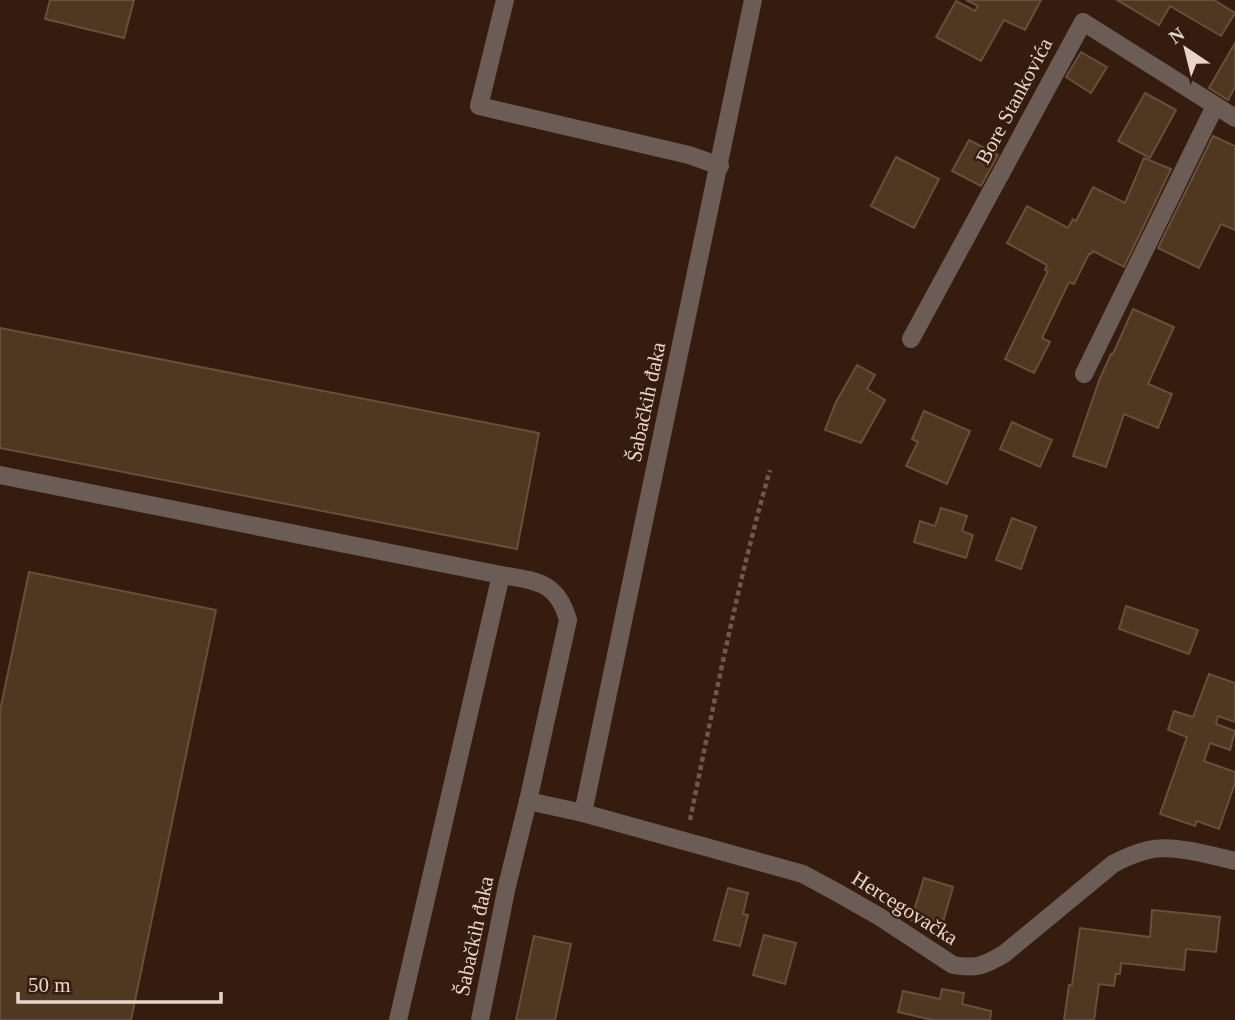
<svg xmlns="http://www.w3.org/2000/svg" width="1235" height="1020" font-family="'Times New Roman',serif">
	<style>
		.building { fill: #4f3722; stroke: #684f39; stroke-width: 2 }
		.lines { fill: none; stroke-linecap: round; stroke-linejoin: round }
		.path { stroke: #6f584b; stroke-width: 4.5; stroke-dasharray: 5 3.5; stroke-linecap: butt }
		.minor { stroke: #6b5d56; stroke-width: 18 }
		.labels { text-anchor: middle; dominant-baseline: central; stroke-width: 5; stroke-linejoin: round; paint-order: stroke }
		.street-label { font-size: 21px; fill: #e7d5cc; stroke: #361c0e }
	</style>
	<rect width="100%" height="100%" fill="#361c0e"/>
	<!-- building -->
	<g class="building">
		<polygon points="50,0 134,0 124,38 45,19"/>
		<polygon points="966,0 1041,0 1025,30 1004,20 981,61 936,37 956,1 975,11 978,6"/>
		<polygon points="1117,0 1214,0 1235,13 1221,36 1170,6 1159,25"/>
		<polygon points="1235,43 1235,87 1228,100 1209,88"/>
		<polygon points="1081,52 1107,67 1091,93 1066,77"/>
		<polygon points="1145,93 1176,110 1150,158 1118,141"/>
		<polygon points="1213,136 1235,146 1235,230 1221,224 1199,268 1158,248"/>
		<polygon points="969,140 998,155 981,186 952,171"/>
		<polygon points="896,157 939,179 914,228 871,206"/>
		<polygon points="1144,158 1171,169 1124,267 1093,251 1091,254 1089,254 1074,284 1069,282 1042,338 1050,342 1034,373 1005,359 1048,271 1045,270 1047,265 1007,243 1027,206 1068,228 1073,219 1076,221 1093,187 1125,203"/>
		<polygon points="1133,309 1174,327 1148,384 1172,394 1158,428 1124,414 1106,467 1073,456 1100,378 1111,354 1113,354"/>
		<polygon points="0,328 539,433 517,549 0,448"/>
		<polygon points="857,365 875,375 867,389 885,400 861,443 825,430 836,402"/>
		<polygon points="924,411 970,431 947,484 906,466 918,442 912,439"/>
		<polygon points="1012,422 1052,440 1040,467 1000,449"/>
		<polygon points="941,508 967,516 962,531 973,535 966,558 914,542 920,521 935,526"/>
		<polygon points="1012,518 1036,527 1021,569 996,560"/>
		<polygon points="29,572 216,610 131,1020 0,1020 0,711"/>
		<polygon points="1126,606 1198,630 1189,654 1119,629"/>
		<polygon points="1209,674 1235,683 1235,722 1218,716 1216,724 1235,731 1230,750 1210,743 1204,761 1235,772 1235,783 1219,829 1197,821 1195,826 1160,814 1187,737 1168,730 1174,711 1193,717"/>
		<polygon points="924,878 953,887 941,929 911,920"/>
		<polygon points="728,888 748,893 743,914 748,915 740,946 714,940"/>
		<polygon points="1152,910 1220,917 1216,952 1186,949 1184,970 1121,963 1120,974 1116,974 1114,986 1099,984 1094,1020 1064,1020 1069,985 1072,985 1080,928 1150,937"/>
		<polygon points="764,935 796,943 785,984 753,975"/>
		<polygon points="534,936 571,944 555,1020 516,1020"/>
		<polygon points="942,989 964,993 962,1004 991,1011 990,1020 933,1020 898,1012 903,991 940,999"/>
	</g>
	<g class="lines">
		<!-- path -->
		<path class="path" d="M690 820C714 703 737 585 770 470"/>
		<!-- minor -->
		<g class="minor">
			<polyline points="505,0 479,106 689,155 720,166"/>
			<polyline points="911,339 1083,22 1235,118"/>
			<polyline points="1084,374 1215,106"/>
			<path d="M0 475 501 575C536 581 557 581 568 620L528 801 507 886 480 1020"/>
			<path d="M528 801 583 813 803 874 838 893 880 917 953 965C975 969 984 966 1004 954L1113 864C1124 858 1136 853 1148 850 1173 844 1210 855 1235 861"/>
			<polyline points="583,813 753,0"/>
			<polyline points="398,1020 501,575"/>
		</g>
	</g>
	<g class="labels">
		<!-- street labels -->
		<g class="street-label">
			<text transform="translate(1014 101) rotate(-62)">Bore Stankovića</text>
			<text transform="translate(646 402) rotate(-78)">Šabačkih đaka</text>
			<text transform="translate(905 908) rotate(32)">Hercegovačka</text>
			<text transform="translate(474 936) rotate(-78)">Šabačkih đaka</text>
		</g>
	</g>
	<!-- north arrow -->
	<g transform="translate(1186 49) rotate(325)" stroke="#361c0e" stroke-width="5" paint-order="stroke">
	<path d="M0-5L12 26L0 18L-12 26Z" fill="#e7d5cc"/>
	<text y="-10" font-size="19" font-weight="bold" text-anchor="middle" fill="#e7d5cc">N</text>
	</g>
	<!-- scale -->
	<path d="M18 992v10h203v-10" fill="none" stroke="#e7d5cc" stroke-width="3.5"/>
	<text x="28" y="992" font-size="21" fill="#e7d5cc" stroke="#361c0e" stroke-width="5" paint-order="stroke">50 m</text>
</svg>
